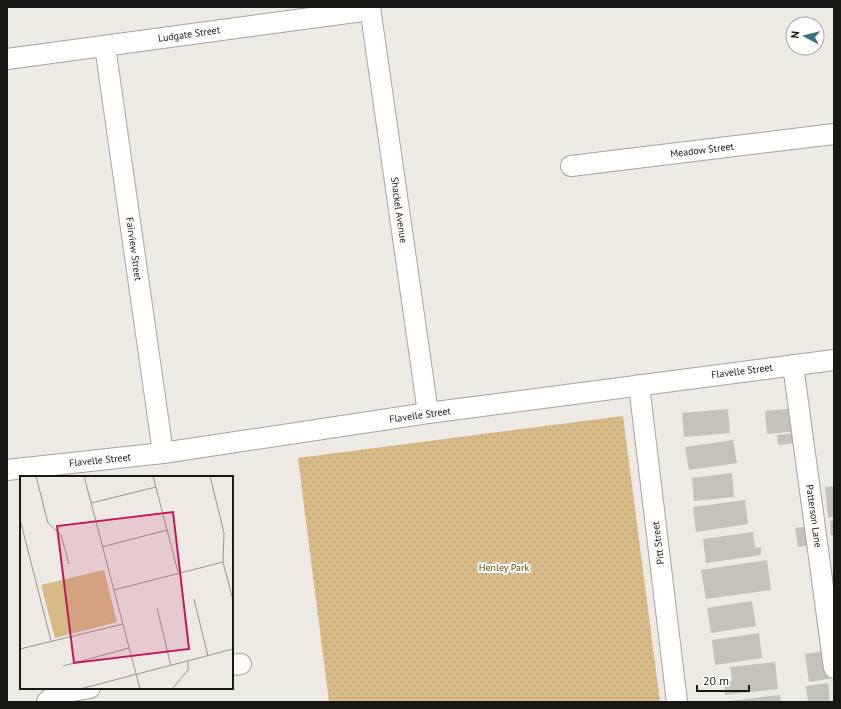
<svg xmlns="http://www.w3.org/2000/svg" width="841" height="709" font-family="'PT Sans',sans-serif">
	<style>
		.park { fill: url(#park-dots) }
		.building { fill: #c5c1bb }
		.lines { fill: none; stroke-linecap: round; stroke-linejoin: round }
		.minor-casing { stroke: #a6a39c; stroke-width: 22 }
		.minor { stroke: #fff; stroke-width: 20 }
		.labels { text-anchor: middle; dominant-baseline: central; stroke-width: 4; stroke-linejoin: round; paint-order: stroke }
		.street-label { font-size: 10px; fill: #181714; stroke: #fff }
		.park-label { font-size: 10px; fill: #614405; stroke: #fff }
		.inset-road { fill: none; stroke: #989590; stroke-width: 1 }
		.view { fill: #c2185b; fill-opacity: 0.15; stroke: #c2185b; stroke-width: 2 }
		.inset-edge { fill: none; stroke: #181714; stroke-width: 2 }
	</style>
	<defs>
		<pattern id="park-dots" width="8" height="8" patternUnits="userSpaceOnUse"><rect width="8" height="8" fill="#d7ba86"/><path d="M2 2h.1M6 6h.1" fill="none" stroke="#b89f73" stroke-width="1.8" stroke-linecap="round"/></pattern>
	</defs>
	<rect width="100%" height="100%" fill="#ede9e3"/>
	<!-- park -->
	<polygon class="park" points="623,416 660,702 329,702 298,458"/>
	<!-- building -->
	<g class="building">
		<polygon points="796,408 799,431 767,434 765,411"/>
		<polygon points="728,409 730,433 684,437 682,413"/>
		<polygon points="794,433 795,443 778,445 777,435"/>
		<polygon points="733,440 737,463 689,470 685,447"/>
		<polygon points="732,473 734,497 694,501 692,478"/>
		<polygon points="834,486 834,517 828,518 825,487"/>
		<polygon points="745,500 748,524 696,532 693,507"/>
		<polygon points="834,520 834,535 831,535 830,521"/>
		<polygon points="811,526 813,545 798,547 795,528"/>
		<polygon points="753,532 755,548 761,547 761,555 706,563 703,539"/>
		<polygon points="767,560 771,590 706,599 701,570"/>
		<polygon points="752,601 756,626 711,633 707,608"/>
		<polygon points="759,633 762,658 715,665 712,640"/>
		<polygon points="825,651 829,679 809,682 805,654"/>
		<polygon points="775,662 778,689 725,695 724,682 732,681 730,667"/>
		<polygon points="828,683 830,702 808,702 806,686"/>
		<polygon points="780,695 781,702 729,702 729,701"/>
	</g>
	<g class="lines">
		<!-- minor casing -->
		<g class="minor-casing">
			<g id="minor">
				<polyline points="370,7 428,413"/>
				<polyline points="105,46 163,453"/>
				<polyline points="7,59 370,10"/>
				<polyline points="571,166 834,134"/>
				<polyline points="793,365 834,668"/>
				<polyline points="639,385 677,702"/>
				<polyline points="7,470 163,453 428,413 834,360"/>
				<polyline points="232,665 241,664"/>
				<polyline points="47,702 55,694 90,688"/>
			</g>
		</g>
		<!-- minor -->
		<use href="#minor" class="minor"/>
	</g>
	<g class="labels">
		<!-- street labels -->
		<g class="street-label">
			<text transform="translate(189 34) rotate(-8)">Ludgate Street</text>
			<text transform="translate(702 150) rotate(-7)">Meadow Street</text>
			<text transform="translate(399 210) rotate(82)">Shackel Avenue</text>
			<text transform="translate(134 249) rotate(82)">Fairview Street</text>
			<text transform="translate(742 371) rotate(-7)">Flavelle Street</text>
			<text transform="translate(420 415) rotate(-8)">Flavelle Street</text>
			<text transform="translate(100 460) rotate(-6)">Flavelle Street</text>
			<text transform="translate(814 516) rotate(82)">Patterson Lane</text>
			<text transform="translate(658 543) rotate(-97)">Pitt Street</text>
		</g>
		<!-- park labels -->
		<g class="park-label">
			<text x="504" y="567">Henley Park</text>
		</g>
	</g>
	<!-- overview -->
	<g transform="translate(20 476)">
		<rect width="213" height="213" fill="#ede9e3"/>
		<path d="M84 94 97 146 35 162 21 109Z" fill="#d7ba86"/>
		<path class="inset-road" d="M16 0 28 47 41 59 49 88M64 0 120 213M133 0 158 96M190 0 204 57 203 86 213 124M71 27 136 11M0 43 31 165M82 71 147 54M94 114 203 86M174 123 188 180M137 132 151 190M0 173 103 148M43 190 109 172M60 213 213 173M152 213 168 194V186"/>
		<path class="view" d="M153 36 169 173 54 187 37 50Z"/>
		<rect width="213" height="213" class="inset-edge"/>
	</g>
	<!-- border -->
	<rect width="841" height="709" fill="none" stroke="#181714" stroke-width="16"/>
	<!-- north arrow -->
	<g transform="translate(805 36) rotate(277)"><circle r="19" fill="#ffffff" stroke="#a3a2a1"/>
	<path d="M0-3L7 15L0 10L-7 15Z" fill="#367389"/>
	<text y="-6" font-size="11" font-weight="bold" text-anchor="middle" fill="#181714">N</text>
	</g>
	<!-- scale -->
	<path d="M697 685v6h52v-6" fill="none" stroke="#181714" stroke-width="2"/>
	<text x="703" y="685" font-size="12" fill="#181714" stroke="#ffffff" stroke-width="3" paint-order="stroke">20 m</text>
</svg>
